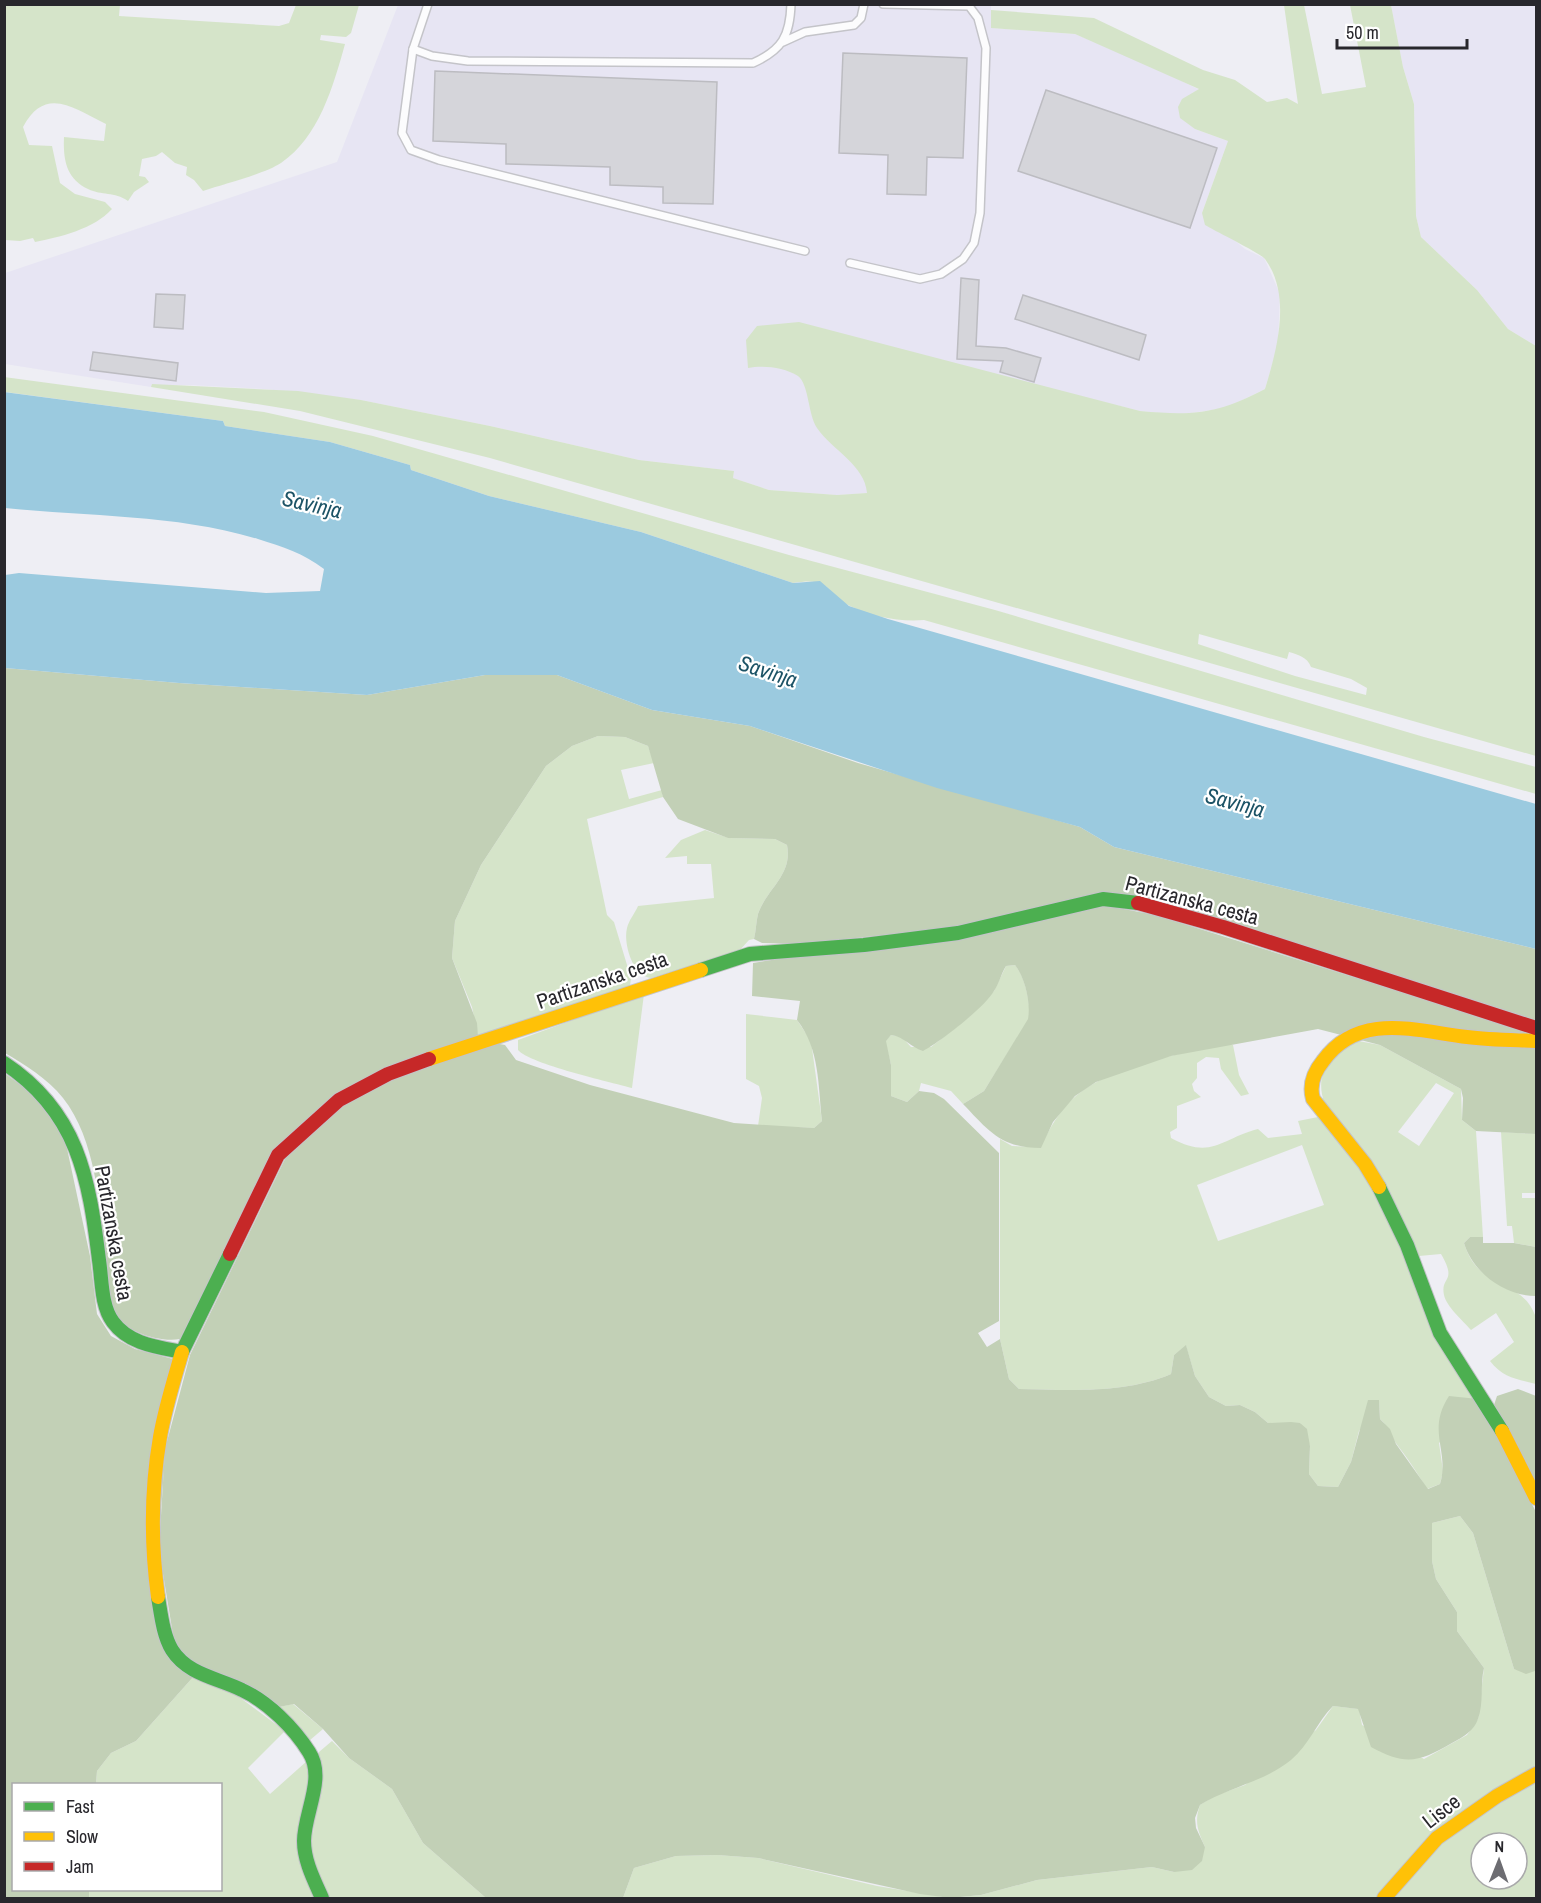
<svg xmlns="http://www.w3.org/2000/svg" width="1541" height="1903" font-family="'Archivo Narrow',sans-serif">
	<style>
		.built { fill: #e7e5f3 }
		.green { fill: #d5e4c9; fill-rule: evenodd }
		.forest { fill: #c2d0b6 }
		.water { fill: #9bcadf }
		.building { fill: #d5d5da; stroke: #bcbcc1; stroke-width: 1.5 }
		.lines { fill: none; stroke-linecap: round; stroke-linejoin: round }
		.lane-casing { stroke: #c4c4c9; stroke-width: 10 }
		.fast-casing { stroke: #c4c4c9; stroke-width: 16 }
		.slow-casing { stroke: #c4c4c9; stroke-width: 16 }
		.jam-casing { stroke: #c4c4c9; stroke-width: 16 }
		.lane { stroke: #fcfcfd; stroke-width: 7 }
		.fast { stroke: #4caf50; stroke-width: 14 }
		.slow { stroke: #ffc107; stroke-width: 14 }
		.jam { stroke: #c62828; stroke-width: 14 }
		.labels { text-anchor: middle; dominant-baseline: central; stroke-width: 4.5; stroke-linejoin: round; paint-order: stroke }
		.street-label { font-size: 21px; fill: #28272c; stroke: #fff }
		.water-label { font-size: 22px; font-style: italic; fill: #1c5366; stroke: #fff }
	</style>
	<rect width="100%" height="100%" fill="#eeeef4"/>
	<!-- built -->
	<g class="built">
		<polygon points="398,5 991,5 991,28 1075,34 1153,67 1200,90 1192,93 1195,129 1228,141 1202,213 1245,249 1264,258 1280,294 1278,345 1265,389 1226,408 1177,415 1140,411 1043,387 868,493 837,495 769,490 733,478 734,471 639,460 490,426 361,400 265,389 189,385 152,385 151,387 5,364 5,273 337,162"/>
		<polygon points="1391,5 1536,5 1536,346 1508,329 1477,290 1421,237 1416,216 1414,104 1403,67"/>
	</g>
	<!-- green -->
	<g class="green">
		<path d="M5 4 120 5 119 16 279 26 289 23 296 5H359L351 33 346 37 321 35 320 40 345 44C333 87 319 137 281 163 264 174 224 184 203 191L194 180 186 175 187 167 175 163 162 152 156 156 142 159 139 176 145 177 149 182 134 192 128 201C114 191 102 196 88 189 66 179 63 159 64 137L104 141 106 124C74 108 45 85 23 127L29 145 52 146 60 183 75 194 105 202 112 209C94 229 60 237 35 242L33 238 20 241 5 240Z"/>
		<path d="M1284 5H1304L1322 94 1366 87 1350 5H1391L1403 67 1414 104 1416 216 1421 237 1477 290 1508 329 1536 346V756L490 458 300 411 151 387 152 384 298 391 361 400 490 426 639 460 734 471 733 478 769 490 837 495 867 493C865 465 832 450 817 428 808 415 809 384 798 376 784 367 763 365 748 368L746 340 757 326 799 322 1140 411C1194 416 1217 414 1265 389 1277 349 1292 296 1265 259 1260 253 1215 231 1205 225L1202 213 1228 141 1195 129 1180 118 1178 107 1182 99 1199 89 1075 34 991 28V10L1094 18 1203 70 1235 80 1267 102 1287 98 1298 104ZM1199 634 1287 659 1289 652C1299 655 1307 657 1311 667L1351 679 1367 688 1366 695 1295 676 1198 644Z"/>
		<path d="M4 377 264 412 373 436 789 555 995 610 1424 737 1536 767V794L924 620C899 622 873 617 850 606 824 594 834 576 793 583L641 532 489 496 411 470 410 465 330 442 225 426 223 421 5 392Z"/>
		<polygon points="598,736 625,737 648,746 654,763 621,770 629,799 662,790 663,797 587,819 607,915 614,922 631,978 630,986 478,1036 472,1007 452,958 455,921 481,865 546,766 572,746"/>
		<path d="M705 830 729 838 775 839 787 845C793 875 767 888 758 914 756 922 756 931 754 939L749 940 739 951 651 978C633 977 623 944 627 928 629 920 635 913 638 906L714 898 711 864H687V856L665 858 681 840Z"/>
		<path d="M1015 965C1025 977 1031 1003 1029 1019L984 1091 963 1104 951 1091 921 1083 919 1091 907 1102 891 1096V1065L885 1041 891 1035 902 1037 911 1047H931L969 1017 994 991 1006 966Z"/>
		<path d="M644 994 632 1088C610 1082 530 1064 518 1050V1040Z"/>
		<polygon points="746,1014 797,1020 811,1041 822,1121 814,1128 758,1126 762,1098 759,1086 746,1079"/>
		<path d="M1353 1040 1380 1045 1461 1089 1462 1120 1476 1131 1483 1237H1470L1464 1243C1479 1292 1520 1277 1535 1315 1541 1329 1536 1367 1536 1384 1517 1379 1503 1378 1490 1361L1514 1342 1496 1313 1471 1330C1463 1321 1446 1306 1444 1295 1440 1276 1458 1283 1441 1254L1419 1256 1325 1105C1313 1071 1331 1063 1353 1040ZM1436 1083 1454 1093 1419 1146 1398 1132Z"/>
		<path d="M1219 1045H1233L1239 1075 1249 1094 1241 1096 1221 1069 1219 1058 1206 1057 1197 1063V1078L1192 1084 1194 1091 1201 1097 1177 1106V1128L1170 1132 1171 1138C1212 1160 1220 1139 1258 1129L1268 1138 1302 1134 1298 1121 1318 1117 1357 1161 1478 1399 1439 1443 1443 1471 1440 1484 1427 1489C1418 1474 1409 1460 1398 1446 1391 1437 1389 1427 1380 1419L1379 1401 1359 1431 1351 1462 1338 1487 1318 1486 1309 1474 1310 1446 1300 1423H1268L1255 1412 1240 1405 1226 1406 1209 1397 1195 1376 1186 1346 1174 1355 1171 1374C1125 1394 1068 1390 1019 1389L1009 1379 1000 1339V1139L1012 1146 1040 1147C1050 1129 1060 1108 1077 1095 1112 1066 1175 1055 1219 1045ZM1302 1145 1324 1205 1218 1241 1197 1185Z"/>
		<polygon points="1501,1132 1536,1134 1536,1193 1522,1193 1522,1198 1535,1198 1536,1247 1514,1243 1512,1226 1507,1226"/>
		<path d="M1460 1516 1473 1533 1514 1669 1535 1671 1536 1668V1768L1377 1898H623L634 1868 676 1856 717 1855 758 1858 877 1886 950 1898 981 1895 1037 1880 1152 1867 1174 1872 1205 1847C1198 1831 1194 1822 1200 1805L1214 1796 1245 1785 1316 1730 1333 1706 1359 1709 1362 1725 1424 1759 1467 1735 1478 1719 1484 1668 1457 1631V1612L1436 1579 1432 1561V1523Z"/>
		<polygon points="194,1676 227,1688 285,1731 248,1768 270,1794 307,1761 318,1898 89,1898 89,1890 220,1890 220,1784 96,1784 97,1771 111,1753 136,1741"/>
		<polygon points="293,1704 323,1729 310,1740 274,1708"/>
		<polygon points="332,1741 349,1758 392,1789 423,1843 486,1898 326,1898 311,1862 319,1752"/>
		<path d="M1536 1780V1898H1390L1442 1841ZM1481 1843H1517V1879H1481Z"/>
	</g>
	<!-- forest -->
	<g class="forest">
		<path d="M5 668 179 683 367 695 485 675H557L652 710 750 726 858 763 1080 827 1114 847 1536 949V1023L1145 897 958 927 800 944 762 943 754 939C756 931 756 922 758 914 767 888 793 875 787 845L775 839 728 838 678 819 663 797 648 746 625 737 598 736 572 746 546 766 481 865 455 921 452 958 477 1023 478 1036 423 1054 273 1151 180 1339C160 1343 120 1331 113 1310 107 1294 108 1272 106 1255 99 1204 96 1140 63 1098 47 1078 25 1065 5 1053Z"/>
		<path d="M1108 906 1155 915 1536 1034V1134L1476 1131 1462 1120 1463 1098 1461 1089 1380 1045 1318 1029 1171 1056 1096 1082 1075 1096 1053 1122 1041 1148C1001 1148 989 1131 963 1104L984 1091 1028 1019C1031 1003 1025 978 1015 965L1006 966C1001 974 999 984 994 991 984 1008 940 1042 923 1051 910 1047 905 1037 891 1035L886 1041 891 1065V1096L907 1102 919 1091 934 1093 944 1099 999 1153V1321L978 1333 987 1347 1000 1339 1009 1379 1019 1389C1068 1390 1125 1394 1171 1374L1174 1355 1186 1345 1195 1376 1209 1397 1226 1406 1240 1405 1255 1412 1268 1423 1291 1422 1300 1423 1307 1429 1310 1446 1309 1474 1318 1486 1338 1487 1351 1462 1368 1400H1379L1380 1419 1390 1429 1396 1444 1428 1489 1440 1484C1450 1451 1426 1431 1449 1396L1478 1399 1536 1512V1668L1535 1671 1526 1674 1514 1669 1473 1533 1460 1516 1432 1523V1561L1436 1579 1457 1612V1631L1484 1668C1480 1684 1484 1703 1478 1719 1474 1731 1463 1737 1452 1743 1419 1762 1406 1766 1371 1747L1358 1709 1333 1706C1317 1722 1309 1745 1291 1760 1264 1782 1229 1787 1200 1805L1195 1818 1196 1828 1205 1847 1202 1861 1192 1870 1174 1872 1152 1867 1037 1880 981 1895 950 1898 920 1894 758 1858 717 1855 676 1856 634 1868 623 1898H486L423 1843 392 1789 349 1758 323 1729 294 1704 274 1708 176 1653 159 1549 165 1449 190 1355 286 1157 343 1106 391 1080 494 1043 505 1045 516 1060 590 1085 734 1123 814 1128 822 1121C818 1085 820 1049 797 1020L800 1001 752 996 753 963Z"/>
		<polygon points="4,1073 36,1096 65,1139 90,1256 97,1314 111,1336 135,1349 173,1359 153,1606 194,1676 136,1741 111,1753 97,1771 96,1784 14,1784 14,1890 89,1890 89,1898 5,1898"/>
		<path d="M1470 1237H1483V1243H1514L1536 1247V1296C1505 1296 1473 1273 1464 1243Z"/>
		<polygon points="1518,1389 1536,1396 1536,1483 1494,1405 1497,1396"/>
	</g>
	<!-- water -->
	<path class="water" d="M4 392 223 421 225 426 330 442 410 465 411 470 489 496 641 532 793 583 820 581 849 606 888 619 1536 804V949L1114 847 1080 827 937 788 750 726 652 710 557 675H485L367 695 179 683 5 668V575L19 573 266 593 320 591 324 569C303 553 283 547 258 539 175 514 90 517 5 508Z"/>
	<!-- building -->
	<g class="building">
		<polygon points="843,53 967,58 963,158 927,157 926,195 887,194 888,155 839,153"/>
		<polygon points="435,71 717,82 713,204 663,203 663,187 610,185 610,167 506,164 506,144 433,141"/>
		<polygon points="1046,90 1217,148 1190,228 1018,171"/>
		<polygon points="961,278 979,280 976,346 1006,348 1041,358 1034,382 1000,372 1003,361 957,359"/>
		<polygon points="156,294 185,295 183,329 154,327"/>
		<polygon points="1023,295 1146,335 1139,360 1015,319"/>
		<polygon points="93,352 178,363 176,381 90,370"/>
	</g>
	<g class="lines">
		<!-- lane casing -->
		<g class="lane-casing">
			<g id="lane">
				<polyline points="428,4 413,49 402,133 411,150 439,160 805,251"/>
				<polyline points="783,42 805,32 854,25 861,18 864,4"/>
				<path d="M413 49 432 56 468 61 753 63C782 50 790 36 791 4"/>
				<polyline points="850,263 920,279 941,274 963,259 974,243 980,213 986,48 978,18 969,6 883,4"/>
			</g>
		</g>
		<!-- fast casing -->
		<g class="fast-casing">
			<g id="fast">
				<polyline points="701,970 750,954 864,945 958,933 1103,899 1138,903"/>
				<path d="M4 1063C78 1112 89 1178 99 1260 102 1280 101 1306 113 1322 129 1344 157 1347 182 1352L230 1254"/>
				<polyline points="1379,1187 1407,1245 1440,1333 1502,1431"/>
				<path d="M158 1597C161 1614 163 1635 172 1650 188 1675 218 1678 242 1690 268 1702 294 1728 309 1752 326 1778 304 1813 304 1841 304 1861 314 1880 322 1898"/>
			</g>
		</g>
		<!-- slow casing -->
		<g class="slow-casing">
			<g id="slow">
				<polyline points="429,1059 701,970"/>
				<path d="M1379 1187 1365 1164 1313 1099C1309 1085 1314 1072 1323 1061 1359 1011 1416 1031 1467 1037 1490 1040 1513 1040 1536 1041"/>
				<polyline points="1502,1431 1536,1498"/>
				<path d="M158 1597C151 1545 151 1489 160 1437 165 1408 174 1380 182 1352"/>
				<polyline points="1384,1898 1437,1838 1497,1796 1536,1774"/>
			</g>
		</g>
		<!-- jam casing -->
		<g class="jam-casing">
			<g id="jam">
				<polyline points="1138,903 1223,927 1536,1028"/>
				<polyline points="230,1254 278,1155 339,1100 388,1074 429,1059"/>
			</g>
		</g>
		<!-- lane -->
		<use href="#lane" class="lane"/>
		<!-- fast -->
		<use href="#fast" class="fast"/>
		<!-- slow -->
		<use href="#slow" class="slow"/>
		<!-- jam -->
		<use href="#jam" class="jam"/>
	</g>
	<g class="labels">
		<!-- street labels -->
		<g class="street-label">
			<text transform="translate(1192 900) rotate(15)">Partizanska cesta</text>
			<text transform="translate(602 980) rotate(-19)">Partizanska cesta</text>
			<text transform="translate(114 1233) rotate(80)">Partizanska cesta</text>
			<text transform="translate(1441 1811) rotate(-38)">Lisce</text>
		</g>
		<!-- water labels -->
		<g class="water-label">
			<text transform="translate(312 504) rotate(13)">Savinja</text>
			<text transform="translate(768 671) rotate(18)">Savinja</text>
			<text transform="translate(1235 802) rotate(15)">Savinja</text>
		</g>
	</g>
	<!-- border -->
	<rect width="1541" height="1903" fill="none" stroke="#28272c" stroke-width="12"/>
	<!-- legend -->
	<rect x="12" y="1783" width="210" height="108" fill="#ffffff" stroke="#a9a9ab" stroke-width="1.5"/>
	<rect x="24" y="1802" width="30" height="9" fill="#4caf50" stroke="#a9a9ab" stroke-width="1.5"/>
	<text x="66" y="1813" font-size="18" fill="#28272c">Fast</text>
	<rect x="24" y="1832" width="30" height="9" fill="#ffc107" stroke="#a9a9ab" stroke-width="1.5"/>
	<text x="66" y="1843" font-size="18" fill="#28272c">Slow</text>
	<rect x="24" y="1862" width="30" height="9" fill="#c62828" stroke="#a9a9ab" stroke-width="1.5"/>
	<text x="66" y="1873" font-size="18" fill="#28272c">Jam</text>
	<!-- north arrow -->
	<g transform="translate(1499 1861) rotate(1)"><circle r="28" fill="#ffffff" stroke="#a9a9ab" stroke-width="1.5"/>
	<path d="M0-4.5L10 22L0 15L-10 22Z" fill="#6d6d72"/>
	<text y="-9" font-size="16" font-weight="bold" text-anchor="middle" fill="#28272c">N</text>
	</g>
	<!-- scale -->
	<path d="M1337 39v9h130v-9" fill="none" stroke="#28272c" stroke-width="3"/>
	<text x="1346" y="39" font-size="18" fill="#28272c" stroke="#ffffff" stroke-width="4.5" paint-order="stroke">50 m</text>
</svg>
